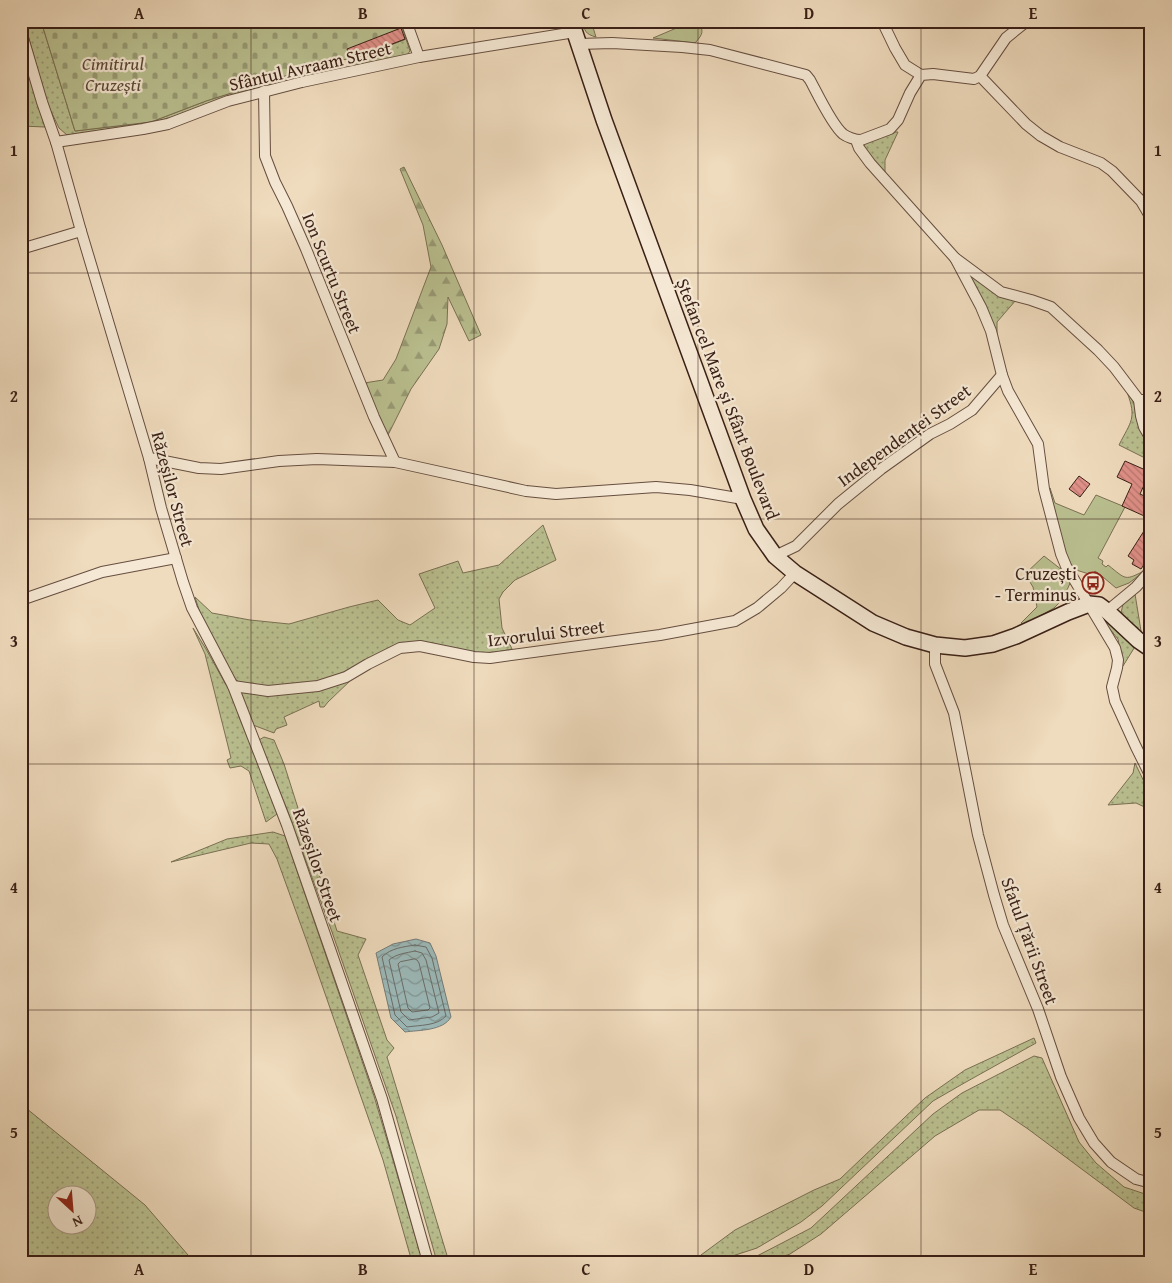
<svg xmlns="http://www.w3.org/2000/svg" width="1172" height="1283" font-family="'Gentium Book Plus',serif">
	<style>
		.grass { fill: url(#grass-dots); stroke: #7a7053; fill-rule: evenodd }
		.forest { fill: url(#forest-firs); stroke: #7a7053 }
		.cemetery { fill: url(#cemetery-stones); stroke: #7a7053 }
		.garden { fill: #bac090; stroke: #7a7053 }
		.water { fill: url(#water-waves); stroke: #747b78 }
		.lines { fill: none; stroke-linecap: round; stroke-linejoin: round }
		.shore { stroke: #6a6c68; stroke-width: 1 }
		.building { fill: url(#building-back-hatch); stroke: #391f16 }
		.street-casing { stroke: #664e40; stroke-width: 12 }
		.secondary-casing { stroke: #391f16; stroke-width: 18 }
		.street { stroke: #f5e8d4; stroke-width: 10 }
		.secondary { stroke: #f5e8d4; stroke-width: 15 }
		.grid { fill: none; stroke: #391f16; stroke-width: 1; stroke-opacity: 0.55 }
		.labels { text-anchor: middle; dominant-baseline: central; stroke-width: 4.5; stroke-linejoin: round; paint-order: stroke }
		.park-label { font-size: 18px; font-style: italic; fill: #594734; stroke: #f5e8d4 }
		.street-label { font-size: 18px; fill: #391f16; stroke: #f5e8d4 }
		.poi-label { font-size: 18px; fill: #391f16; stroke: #f5e8d4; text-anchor: end }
		.neatline { fill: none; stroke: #391f16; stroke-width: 2 }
		.grid-label { font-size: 16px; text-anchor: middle; font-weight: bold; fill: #391f16 }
	</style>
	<defs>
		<pattern id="grass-dots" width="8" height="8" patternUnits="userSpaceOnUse" patternTransform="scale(1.25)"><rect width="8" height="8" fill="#bac090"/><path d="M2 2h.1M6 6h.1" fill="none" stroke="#989b75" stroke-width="1.8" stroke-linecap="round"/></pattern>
		<pattern id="forest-firs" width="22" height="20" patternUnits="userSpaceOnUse" patternTransform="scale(1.25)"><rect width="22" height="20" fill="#bac090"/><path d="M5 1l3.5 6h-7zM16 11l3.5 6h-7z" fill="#989b75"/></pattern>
		<pattern id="cemetery-stones" width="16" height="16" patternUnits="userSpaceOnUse" patternTransform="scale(1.25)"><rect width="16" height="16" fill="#bac090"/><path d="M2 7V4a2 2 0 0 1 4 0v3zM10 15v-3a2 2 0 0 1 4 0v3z" fill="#989b75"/></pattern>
		<pattern id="water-waves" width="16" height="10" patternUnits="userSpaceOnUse" patternTransform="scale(1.25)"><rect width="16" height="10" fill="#9cb9b9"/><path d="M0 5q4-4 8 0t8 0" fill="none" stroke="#809695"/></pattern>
		<pattern id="building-back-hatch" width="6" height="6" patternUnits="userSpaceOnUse" patternTransform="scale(1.25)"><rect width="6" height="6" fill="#e19189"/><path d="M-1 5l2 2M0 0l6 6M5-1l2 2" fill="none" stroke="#b7766f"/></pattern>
	</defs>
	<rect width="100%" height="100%" fill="#efdbbd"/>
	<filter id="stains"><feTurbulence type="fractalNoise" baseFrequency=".004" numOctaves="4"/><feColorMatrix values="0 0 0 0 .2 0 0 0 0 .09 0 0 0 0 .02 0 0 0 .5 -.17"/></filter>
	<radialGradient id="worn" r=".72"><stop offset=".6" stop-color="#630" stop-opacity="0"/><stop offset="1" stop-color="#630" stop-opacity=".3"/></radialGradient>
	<!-- grass -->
	<g class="grass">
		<polygon points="24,21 41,21 75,131 151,122 206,101 339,59 341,59 343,66 340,70 263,86 152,124 67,135 59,128 47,103"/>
		<polygon points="406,39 410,51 407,55 354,66 351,60"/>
		<polygon points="21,48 45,127 21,126"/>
		<polygon points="892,132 898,132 885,160 885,173 879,167 864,147 865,141"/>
		<polygon points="964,268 1016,300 997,322 997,335"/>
		<path d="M1127 392 1134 403 1137 420 1143 432 1151 447V461L1119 445C1131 421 1137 419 1127 392Z"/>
		<polygon points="543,525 556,560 515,580 503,592 499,599 502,628 512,649 497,652 478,653 424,643 319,681 268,687 242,684 235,679 200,613 195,597 212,613 250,620 289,624 349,607 378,600 398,620 410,625 435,608 419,574 458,561 463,573 499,565"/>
		<polygon points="1135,594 1142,637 1128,625 1121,613 1123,604"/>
		<polygon points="1105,618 1136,645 1123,666 1118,639 1104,622"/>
		<polygon points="193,628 206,649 226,685 234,695 239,717 277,808 277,814 266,822 249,771 241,766 230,768 227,760 231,758 205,654"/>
		<polygon points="353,678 328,702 324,707 320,707 319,701 284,717 287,725 276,729 274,733 253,725 239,692"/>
		<polygon points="264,737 274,740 284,764 337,931 366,939 358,955 387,1040 394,1048 387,1057 449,1262 437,1262 396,1116 332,932 288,812 259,740"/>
		<polygon points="1135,763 1151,796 1151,810 1136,803 1108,805 1133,773"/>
		<polygon points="273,832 285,836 374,1096 423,1262 412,1262 383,1160 307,942 277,859 269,844 251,843 171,862 227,839"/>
		<polygon points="1034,1038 1036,1043 966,1082 933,1101 822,1206 801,1222 757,1248 714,1262 697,1262 701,1255 735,1230 814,1190 840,1179 925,1098 965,1070"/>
		<polygon points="1034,1056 1042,1058 1079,1142 1096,1163 1124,1187 1151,1196 1151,1214 1134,1208 1028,1129 1000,1110 979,1110 935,1136 821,1234 790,1254 768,1262 742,1262 757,1256 811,1228 933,1114 962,1093"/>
		<path d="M21 1104 145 1205 194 1262H21ZM58 1196H88V1226H58Z"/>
	</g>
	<!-- forest -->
	<polygon class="forest" points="404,167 442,245 481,335 469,341 448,297 447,324 439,349 411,389 387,437 364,383 383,380 396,359 431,267 423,225 400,169"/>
	<!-- cemetery -->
	<polygon class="cemetery" points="41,21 400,21 406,39 351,60 339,59 206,101 151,122 75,131"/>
	<!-- garden -->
	<g class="garden">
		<path d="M582 21H591L596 37C585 34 585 31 582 21Z"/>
		<path d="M693 21H699C703 32 704 33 695 43L653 38Z"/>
		<path d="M1050 488 1055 503 1084 515 1096 495 1125 507 1098 558 1103 561 1102 564 1106 567 1108 565C1127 580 1124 581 1146 570L1129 583 1116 588 1103 577 1095 571 1092 575 1070 568 1049 499Z"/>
		<polygon points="1044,556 1062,570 1071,581 1063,599 1054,608 1024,625 1021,623 1037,607 1033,587 1025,574"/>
	</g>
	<!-- water -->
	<path class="water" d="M416 939 430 943 436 956 451 1017C443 1031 419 1030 405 1032L391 1018 376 953 393 944Z"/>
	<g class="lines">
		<!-- shore -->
		<g class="shore">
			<path d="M415 945 426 947 432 958 446 1016C437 1026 420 1025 407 1027L395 1015 382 957C391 948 403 947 415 945Z"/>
			<path d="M415 951 422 953 426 960 439 1013 432 1017 409 1020 401 1012 389 960C396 954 406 953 415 951Z"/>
			<polygon points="415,959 417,960 419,963 430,1008 428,1010 412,1012 408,1008 398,964 400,962"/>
		</g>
	</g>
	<!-- building -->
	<g class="building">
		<polygon points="401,28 405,39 351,60 347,49"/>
		<polygon points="1125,461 1150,472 1140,494 1151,499 1151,519 1122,506 1132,484 1117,477"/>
		<polygon points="1079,476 1090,484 1080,497 1069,489"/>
		<polygon points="1151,520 1151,554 1141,569 1132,564 1134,560 1128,556"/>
	</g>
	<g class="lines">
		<!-- street casing -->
		<g class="street-casing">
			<g id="street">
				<polyline points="406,21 419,57"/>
				<polyline points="882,21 895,48 905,65 921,75"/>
				<polyline points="21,31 42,102 56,142 81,231 149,458 161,508 183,582 192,608 233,686 287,825 382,1099 428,1262"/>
				<path d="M579 44 612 43 682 47 710 50 806 75 810 80C817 93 832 125 843 134 847 137 855 140 861 140L890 129 898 120 910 93 921 75 933 74 974 79 980 76 1006 38 1027 21"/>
				<polyline points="980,76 1026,124 1041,136 1060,147 1101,163 1112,171 1141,201 1151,218"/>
				<polyline points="264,91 265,156 275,182 287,206 306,249 374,417 395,462"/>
				<polyline points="856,140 859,148 870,163 955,258 1001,292 1031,300 1051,307 1098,350 1114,367 1139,400 1141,416 1144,427 1151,439"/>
				<polyline points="56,142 143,129 168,124 228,101 302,82 419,57 575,32"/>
				<polyline points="21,249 81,231"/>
				<polyline points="955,258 981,307 991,331 1002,375 1008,391 1038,444 1044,489 1061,554 1066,566 1115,648 1118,660 1117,668 1112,687 1115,701 1136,747 1151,777"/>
				<polyline points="1139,400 1151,400"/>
				<polyline points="149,458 199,468 221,469 279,461 317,459 395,462 526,491 556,494 656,487 690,490 743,499"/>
				<polyline points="775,556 796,546 838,504 881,469 930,434 950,424 972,410 1002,375"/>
				<polyline points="21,600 102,572 176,558"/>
				<polyline points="1107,611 1136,587 1151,570"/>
				<polyline points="935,645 935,664 954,713 978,835 994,895 1003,925 1038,1009 1061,1077 1079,1118 1094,1143 1111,1162 1136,1179 1151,1183"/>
				<polyline points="233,686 268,691 318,686 346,677 368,664 400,648 420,646 474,657 490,658 660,635 735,621 757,608 781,588 795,573"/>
			</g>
		</g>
		<!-- secondary casing -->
		<g class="secondary-casing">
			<polyline id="secondary" points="571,21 604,120 743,499 756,529 775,556 795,573 873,623 906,637 935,645 965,648 993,644 1016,636 1068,612 1089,604 1099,605 1107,611 1138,640 1151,649"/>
		</g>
		<!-- street -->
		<use href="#street" class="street"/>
		<!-- secondary -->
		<use href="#secondary" class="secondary"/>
	</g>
	<!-- grid -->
	<path class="grid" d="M251 21V1262M474 21V1262M698 21V1262M921 21V1262M21 273H1151M21 519H1151M21 764H1151M21 1010H1151"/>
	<!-- icons -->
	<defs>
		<g id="bus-ring" transform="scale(1.125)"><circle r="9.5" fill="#f5e8d4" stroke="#8f2418" stroke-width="1.5"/><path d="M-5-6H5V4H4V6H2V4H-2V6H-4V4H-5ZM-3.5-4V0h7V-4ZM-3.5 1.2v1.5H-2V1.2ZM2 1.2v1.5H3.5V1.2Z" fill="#8f2418"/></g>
	</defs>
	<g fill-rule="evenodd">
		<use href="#bus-ring" x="1093" y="583"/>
	</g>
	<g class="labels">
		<!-- park labels -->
		<g class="park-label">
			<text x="113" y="63">Cimitirul<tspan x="113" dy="21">Cruzești</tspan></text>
		</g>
		<!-- street labels -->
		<g class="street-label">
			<text transform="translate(310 66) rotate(-13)">Sfântul Avraam Street</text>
			<text transform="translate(332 273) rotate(68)">Ion Scurtu Street</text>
			<text transform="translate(728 399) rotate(69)">Ștefan cel Mare și Sfânt Boulevard</text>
			<text transform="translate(904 435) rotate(-36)">Independenței Street</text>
			<text transform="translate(173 489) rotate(75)">Răzeșilor Street</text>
			<text transform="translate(546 633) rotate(-7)">Izvorului Street</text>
			<text transform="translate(318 865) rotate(71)">Răzeșilor Street</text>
			<text transform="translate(1030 941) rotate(70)">Sfatul Țării Street</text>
		</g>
		<!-- poi labels -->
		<g class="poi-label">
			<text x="1077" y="573">Cruzești<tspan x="1077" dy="21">- Terminus</tspan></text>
		</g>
	</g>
	<!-- margin -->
	<rect width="1172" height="1283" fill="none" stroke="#efdbbd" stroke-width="55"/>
	<!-- north arrow -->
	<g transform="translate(72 1210) rotate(154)"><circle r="24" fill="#f5e8d4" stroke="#aa9888"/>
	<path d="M0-4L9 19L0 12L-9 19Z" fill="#8f2418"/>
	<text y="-8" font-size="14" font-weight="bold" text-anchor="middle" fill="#391f16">N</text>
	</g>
	<rect x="28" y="28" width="1116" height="1228" class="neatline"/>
	<g class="grid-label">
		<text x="139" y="19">A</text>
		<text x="363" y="19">B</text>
		<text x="586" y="19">C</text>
		<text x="809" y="19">D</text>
		<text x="1033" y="19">E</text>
		<text x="14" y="156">1</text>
		<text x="1158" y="156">1</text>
		<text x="14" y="402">2</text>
		<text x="1158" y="402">2</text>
		<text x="14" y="647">3</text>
		<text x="1158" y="647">3</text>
		<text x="14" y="893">4</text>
		<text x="1158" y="893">4</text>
		<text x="14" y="1138">5</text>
		<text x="1158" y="1138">5</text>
		<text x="139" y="1275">A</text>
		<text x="363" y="1275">B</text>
		<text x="586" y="1275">C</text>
		<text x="809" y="1275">D</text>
		<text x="1033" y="1275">E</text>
	</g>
	<rect width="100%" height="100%" filter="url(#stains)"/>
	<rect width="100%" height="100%" fill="url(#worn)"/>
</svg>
